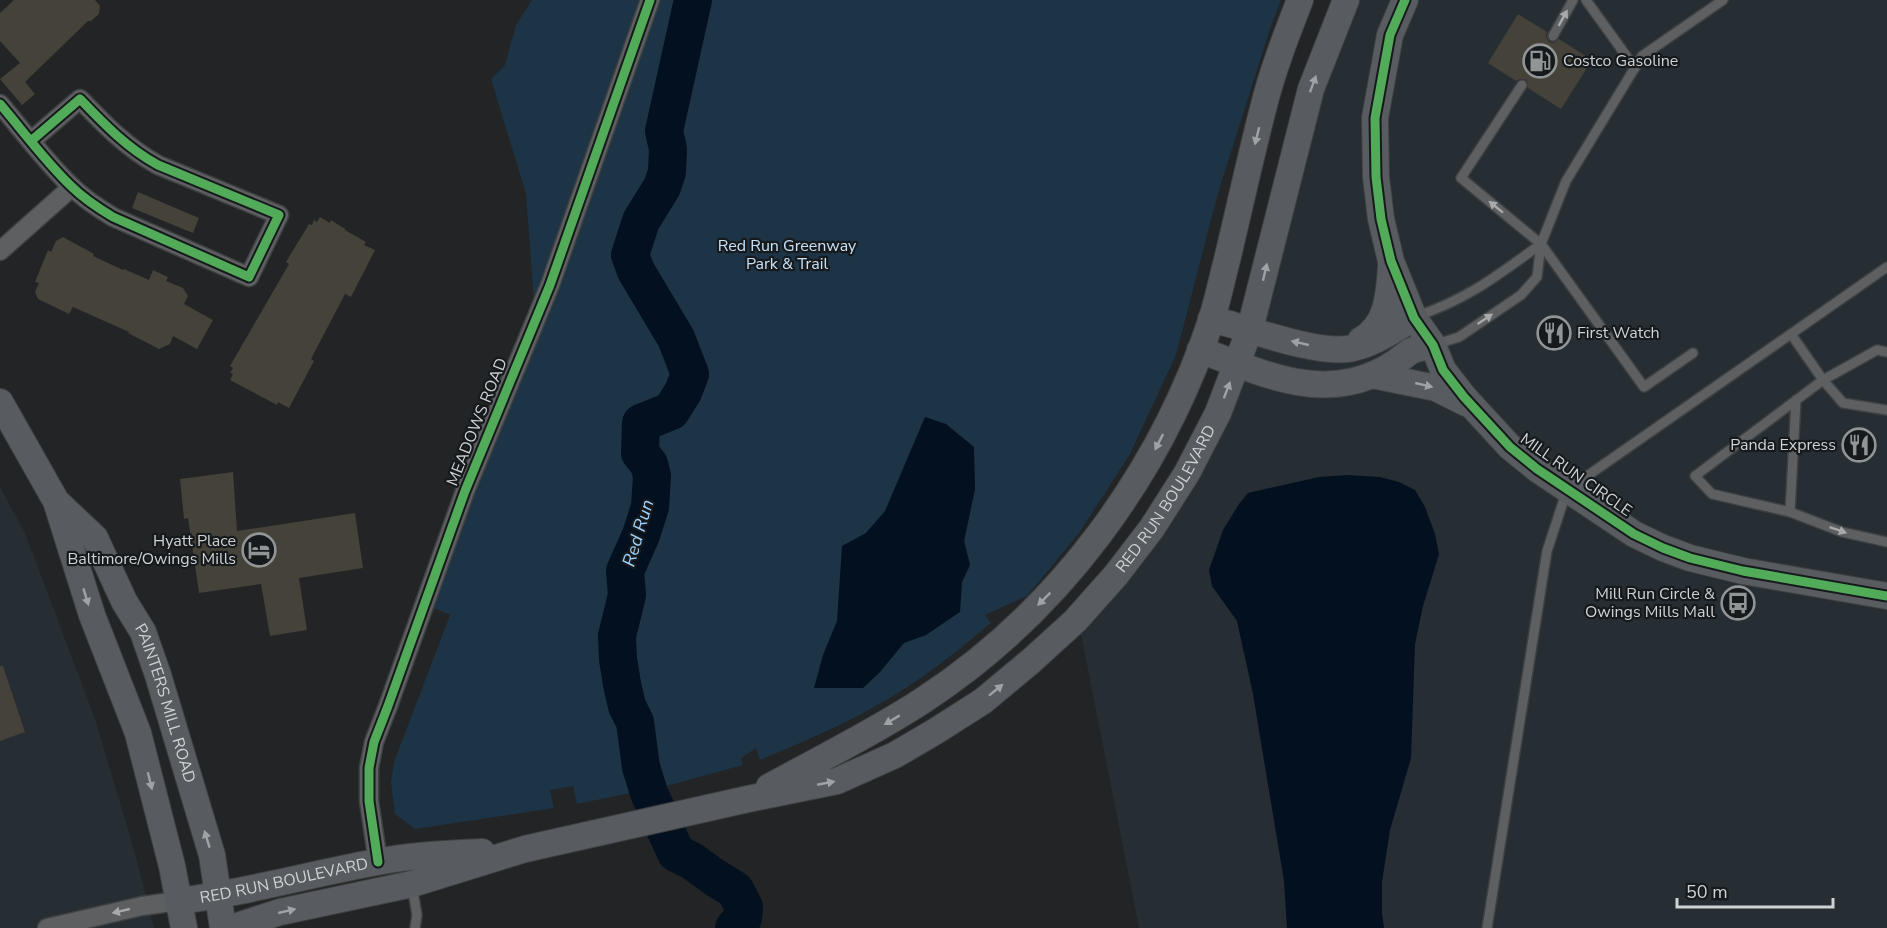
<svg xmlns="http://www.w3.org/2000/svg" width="1887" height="928" font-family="'Nunito Sans',sans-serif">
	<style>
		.built { fill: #262d33 }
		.green { fill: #1c3446; fill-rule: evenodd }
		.water { fill: #03101f }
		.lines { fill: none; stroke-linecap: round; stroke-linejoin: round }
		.river { stroke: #03101f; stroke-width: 38 }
		.building { fill: #444239 }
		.lane-casing { stroke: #3f4041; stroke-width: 12 }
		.street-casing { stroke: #3f4041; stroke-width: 21 }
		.secondary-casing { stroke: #3f4041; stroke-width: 28 }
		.lane { stroke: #5e5f60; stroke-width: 9 }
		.street { stroke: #5e5f60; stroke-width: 18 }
		.secondary { stroke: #585c60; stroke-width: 26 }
		.cycleway-casing { stroke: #171a1d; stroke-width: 13 }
		.cycleway { stroke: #51ab58; stroke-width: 9 }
		.oneway { fill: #a7aaab }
		.oneway2 { fill: #9fa3a5 }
		.labels { text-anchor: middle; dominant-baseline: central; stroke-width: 4.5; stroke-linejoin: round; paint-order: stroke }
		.poi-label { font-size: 16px; fill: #cfd2d3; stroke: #171a1d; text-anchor: end }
		.park-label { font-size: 16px; fill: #c7e1f7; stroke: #171a1d }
		.street-label { font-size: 16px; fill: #cfd2d3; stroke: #171a1d }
		.water-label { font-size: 18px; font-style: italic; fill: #9ed2fd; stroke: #171a1d }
	</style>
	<rect width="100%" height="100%" fill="#222425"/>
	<!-- built -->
	<g class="built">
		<polygon points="1355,0 1887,0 1887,928 1139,928 1080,629 1193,478 1309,119"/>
		<polygon points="0,487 25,533 95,719 135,853 154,928 0,928"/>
	</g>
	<!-- green -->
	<path class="green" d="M532 0H1281L1270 29 1218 193 1176 355 1129 456 1079 533 1027 596 985 615 991 623C955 653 918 683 876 706 839 727 800 743 760 760L756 748 741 758 743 765 670 785 577 804 573 786 550 790 554 808 415 829 395 814 391 782 394 762 450 615 431 607 534 301 526 194 491 79 505 65 516 25ZM966 441 975 489 964 541 970 565 962 582Z"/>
	<!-- water -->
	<g class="water">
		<polygon points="925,417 946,424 974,447 975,489 964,541 970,565 962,582 960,612 926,635 904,643 880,672 863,688 814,688 823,655 837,621 842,546 866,533 885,511"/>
		<polygon points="1347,475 1380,477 1399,482 1415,490 1425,507 1435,534 1439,554 1423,606 1415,644 1411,758 1390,830 1382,882 1382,913 1384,928 1287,928 1284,881 1253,694 1237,621 1212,586 1209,570 1223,530 1239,504 1248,493 1319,477"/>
	</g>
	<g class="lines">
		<!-- river -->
		<polyline class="river" points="693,0 664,131 668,149 667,172 662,187 641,221 630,255 636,271 676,338 690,374 683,392 671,411 641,423 640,453 649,464 652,476 650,507 641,535 625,571 627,595 617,636 618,659 622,684 627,706 635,722 641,767 649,793 676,853 692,861 714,877 735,890 744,907 743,918 734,928"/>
	</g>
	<!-- building -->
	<g class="building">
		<polygon points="14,0 95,0 100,6 99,14 91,21 88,21 25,82 35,94 22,105 0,79 20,63 0,41 0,13"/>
		<polygon points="1518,14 1547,32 1546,37 1549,42 1554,43 1559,39 1592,60 1561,109 1528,88 1528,83 1525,79 1520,79 1516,81 1488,63"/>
		<polygon points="138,192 199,218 193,233 132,208"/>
		<polygon points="320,217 330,223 331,220 345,229 345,230 366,242 364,245 375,250 351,297 345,294 311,359 314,361 289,408 278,402 277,405 230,380 233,374 230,373 233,368 230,366 289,264 286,262 309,224 312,225 314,220 317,222"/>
		<polygon points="63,237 94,254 93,256 123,270 124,269 149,280 153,270 168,277 166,281 183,288 188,296 184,304 213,320 197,349 173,336 170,344 159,349 128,333 129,332 73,307 69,314 38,299 35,292 39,283 35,282 48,250 51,252 56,241"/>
		<polygon points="233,472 237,531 355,513 363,568 299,578 307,630 270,636 261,584 199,593 188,518 184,519 180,479"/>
		<polygon points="0,666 3,666 25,732 0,741"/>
	</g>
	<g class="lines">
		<!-- lane casing -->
		<g class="lane-casing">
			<g id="lane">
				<polyline points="1586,0 1635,68"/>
				<polyline points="1553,36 1573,0"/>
				<polyline points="1522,85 1461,178 1541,244 1644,387 1693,353"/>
				<path d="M1417 316C1468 299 1498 275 1541 244"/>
				<polyline points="1791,334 1823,380 1843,403 1887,410"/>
				<polyline points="1434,345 1459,337 1521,295 1537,277 1541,244 1566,181 1642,56 1723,0"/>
				<polyline points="1796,400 1790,512 1712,494 1695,476 1823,380 1877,350 1887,352"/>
				<polyline points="1790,512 1842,532 1887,542"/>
				<polyline points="412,886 417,915 415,928"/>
				<polyline points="1487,928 1547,551 1567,490 1887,267"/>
			</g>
		</g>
		<!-- street casing -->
		<g class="street-casing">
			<g id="street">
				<path d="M0 104C23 131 45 161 71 186 83 198 98 208 113 217L249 277 279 215 158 165C127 148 104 124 80 99L31 141"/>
				<polyline points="0,251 72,187"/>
				<polyline points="378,862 369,801 369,768 374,742 388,706 465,491 550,285 650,0"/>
				<polyline points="47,928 142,906 178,901"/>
			</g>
		</g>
		<!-- secondary casing -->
		<g class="secondary-casing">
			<g id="secondary">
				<polyline points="1405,0 1390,35 1375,118 1376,177 1381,219 1391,261 1414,318 1433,345 1443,370 1464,397 1510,447 1537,469 1634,534 1663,548 1690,558 1743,571 1887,596"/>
				<path d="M1211 319C1248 328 1311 353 1347 349 1371 346 1393 330 1414 318"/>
				<path d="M1361 340C1388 325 1389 294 1391 267"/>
				<path d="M1200 350C1255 370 1313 400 1372 375 1380 372 1389 367 1396 362 1401 359 1406 354 1411 351 1418 348 1426 347 1433 345"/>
				<polyline points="1372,375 1436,388 1466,403"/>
				<polyline points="0,402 56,501 92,615 138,733 172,866 184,928"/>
				<path id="s1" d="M59 504 95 538 124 601 143 632 158 675 212 855 223 928"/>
				<path d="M769 787C820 759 873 733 922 701 1059 612 1161 473 1212 318 1218 299 1222 279 1227 260 1239 210 1250 159 1263 109 1272 72 1286 36 1300 0"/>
				<path id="s2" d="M178 901C245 893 310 874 377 862 412 855 447 854 482 852"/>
				<path id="s3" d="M231 928 280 912 412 884 525 849 748 799 837 781 895 755 936 731 983 701 1031 661 1075 621 1116 575 1152 528 1187 473 1218 413 1250 329 1311 89 1346 0"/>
			</g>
		</g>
		<!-- lane -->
		<use href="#lane" class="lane"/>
		<!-- street -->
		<use href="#street" class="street"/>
		<!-- secondary -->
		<use href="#secondary" class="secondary"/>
		<!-- cycleway casing -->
		<g class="cycleway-casing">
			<g id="cycleway">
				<polyline points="1405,0 1390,35 1375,118 1376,177 1381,219 1391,261 1414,318 1433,345 1443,370 1464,397 1510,447 1537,469 1634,534 1663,548 1690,558 1743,571 1887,596"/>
				<path d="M0 104C23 131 45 161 71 186 83 198 98 208 113 217L249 277 279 215 158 165C127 148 104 124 80 99L31 141"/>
				<polyline points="378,862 369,801 369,768 374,742 388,706 465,491 550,285 650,0"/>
			</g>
		</g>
		<!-- cycleway -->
		<use href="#cycleway" class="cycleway"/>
	</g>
	<!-- one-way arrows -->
	<defs><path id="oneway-solid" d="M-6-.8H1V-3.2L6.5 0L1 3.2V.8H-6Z" transform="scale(1.5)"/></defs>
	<g class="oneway">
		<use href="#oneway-solid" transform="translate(1563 18) rotate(-61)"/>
		<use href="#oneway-solid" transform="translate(1496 207) rotate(-141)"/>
		<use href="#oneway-solid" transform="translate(1485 319) rotate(-34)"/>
		<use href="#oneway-solid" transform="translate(1838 530) rotate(19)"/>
		<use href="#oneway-solid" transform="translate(121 911) rotate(167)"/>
	</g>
	<g class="oneway2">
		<use href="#oneway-solid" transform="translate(1313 84) rotate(-70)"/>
		<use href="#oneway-solid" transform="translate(1257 136) rotate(104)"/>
		<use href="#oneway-solid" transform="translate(1265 272) rotate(-77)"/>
		<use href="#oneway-solid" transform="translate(1300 343) rotate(-167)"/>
		<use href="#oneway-solid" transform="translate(1424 385) rotate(13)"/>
		<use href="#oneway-solid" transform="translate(1227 390) rotate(-69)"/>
		<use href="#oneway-solid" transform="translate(1159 442) rotate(117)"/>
		<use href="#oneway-solid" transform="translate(86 597) rotate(73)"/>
		<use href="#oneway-solid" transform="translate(1044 599) rotate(135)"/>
		<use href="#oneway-solid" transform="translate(996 690) rotate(-39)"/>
		<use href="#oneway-solid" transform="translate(892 720) rotate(149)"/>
		<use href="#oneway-solid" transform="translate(150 781) rotate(76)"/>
		<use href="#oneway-solid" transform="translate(826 783) rotate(-11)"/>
		<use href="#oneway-solid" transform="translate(207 839) rotate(-107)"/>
		<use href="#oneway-solid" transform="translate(287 911) rotate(-13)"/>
	</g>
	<!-- icons -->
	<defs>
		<g id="fuel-ring" transform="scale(1.725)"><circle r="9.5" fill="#171a1d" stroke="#929596" stroke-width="1.5"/><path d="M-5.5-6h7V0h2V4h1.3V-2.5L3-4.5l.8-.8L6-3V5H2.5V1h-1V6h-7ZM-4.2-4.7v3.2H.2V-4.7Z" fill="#929596"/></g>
		<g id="restaurant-ring" transform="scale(1.725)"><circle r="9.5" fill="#171a1d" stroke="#929596" stroke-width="1.5"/><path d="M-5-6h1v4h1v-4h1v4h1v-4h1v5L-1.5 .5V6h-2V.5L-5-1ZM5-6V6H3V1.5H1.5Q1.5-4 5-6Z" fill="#929596"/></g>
		<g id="hotel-ring" transform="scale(1.725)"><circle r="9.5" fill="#171a1d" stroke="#929596" stroke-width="1.5"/><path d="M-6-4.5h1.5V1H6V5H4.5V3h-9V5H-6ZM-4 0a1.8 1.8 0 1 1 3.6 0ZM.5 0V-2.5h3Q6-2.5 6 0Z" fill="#929596"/></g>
		<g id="bus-ring" transform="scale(1.725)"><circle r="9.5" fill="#171a1d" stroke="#929596" stroke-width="1.5"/><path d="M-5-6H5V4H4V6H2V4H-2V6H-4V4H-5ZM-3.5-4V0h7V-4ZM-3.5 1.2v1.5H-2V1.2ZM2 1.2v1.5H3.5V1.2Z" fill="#929596"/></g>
	</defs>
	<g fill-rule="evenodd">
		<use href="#fuel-ring" x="1540" y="61"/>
		<use href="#restaurant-ring" x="1554" y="333"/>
		<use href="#restaurant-ring" x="1859" y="445"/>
		<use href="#hotel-ring" x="259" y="550"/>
		<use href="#bus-ring" x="1738" y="603"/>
	</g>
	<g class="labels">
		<!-- poi labels -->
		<g class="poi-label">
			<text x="1563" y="61" text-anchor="start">Costco Gasoline</text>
			<text x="1577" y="333" text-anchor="start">First Watch</text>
			<text x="1836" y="445">Panda Express</text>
			<text x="236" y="541">Hyatt Place<tspan x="236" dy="18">Baltimore/Owings Mills</tspan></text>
			<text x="1715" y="594">Mill Run Circle &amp;<tspan x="1715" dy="18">Owings Mills Mall</tspan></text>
		</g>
		<!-- park labels -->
		<g class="park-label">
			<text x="787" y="246">Red Run Greenway<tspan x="787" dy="18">Park &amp; Trail</tspan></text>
		</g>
		<!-- street labels -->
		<g class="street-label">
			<text transform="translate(477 422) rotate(-68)">MEADOWS ROAD</text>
			<text transform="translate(1576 475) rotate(35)">MILL RUN CIRCLE</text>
			<text stroke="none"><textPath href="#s3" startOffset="1066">RED RUN BOULEVARD</textPath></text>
			<text stroke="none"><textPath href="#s1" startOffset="230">PAINTERS MILL ROAD</textPath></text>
			<text stroke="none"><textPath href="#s2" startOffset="108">RED RUN BOULEVARD</textPath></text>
		</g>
		<!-- water labels -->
		<g class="water-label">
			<text transform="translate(638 533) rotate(-73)">Red Run</text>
		</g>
	</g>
	<!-- scale -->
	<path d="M1677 898v9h156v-9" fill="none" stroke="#cfd2d3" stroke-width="3"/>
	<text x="1686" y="898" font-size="18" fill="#cfd2d3" stroke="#171a1d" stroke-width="4.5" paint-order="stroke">50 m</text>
</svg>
